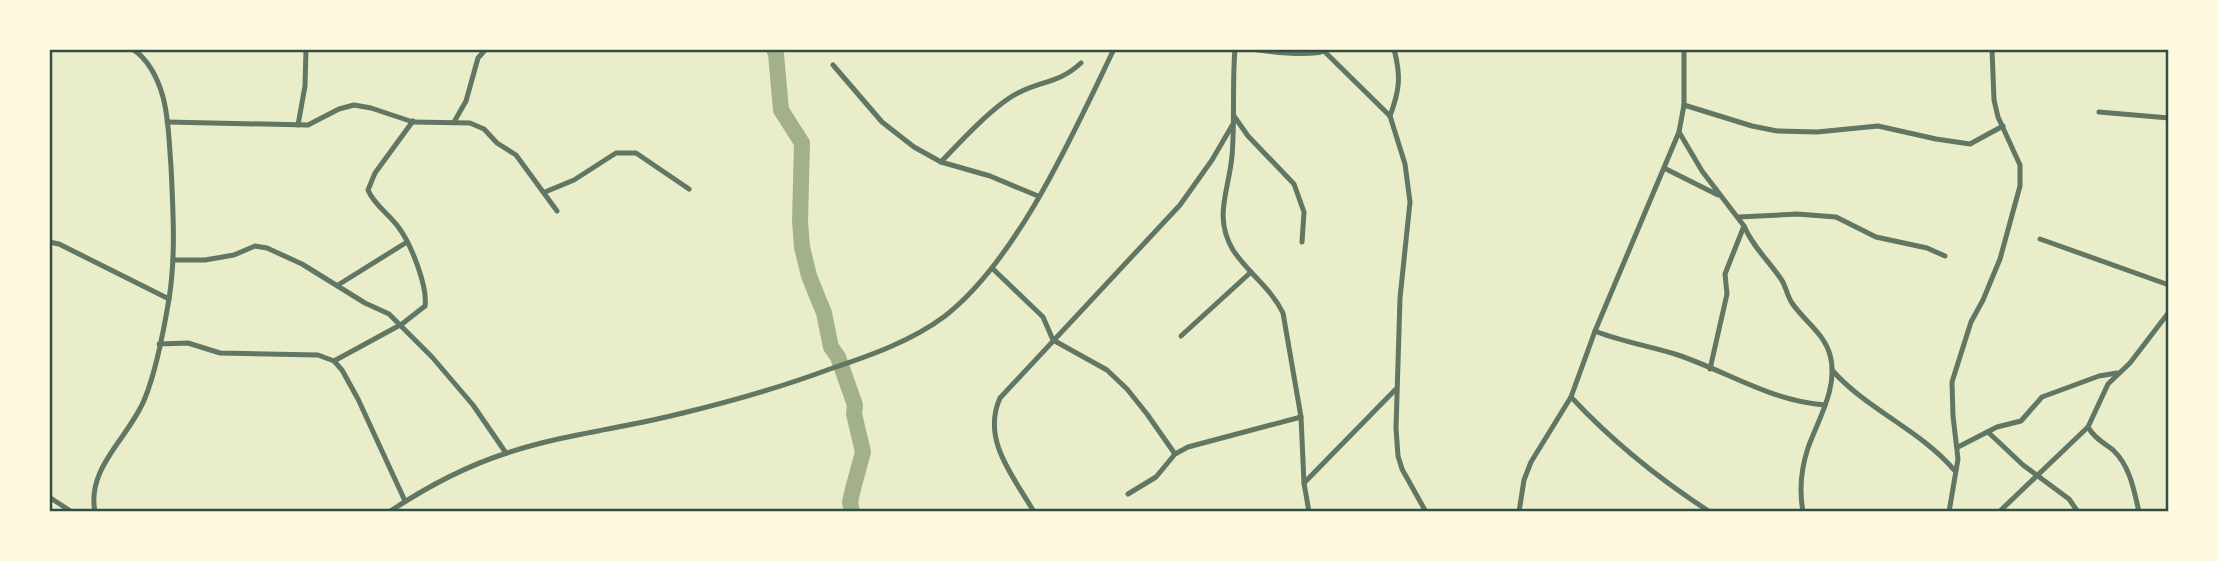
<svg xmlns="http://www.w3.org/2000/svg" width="2218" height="561" font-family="Karla,sans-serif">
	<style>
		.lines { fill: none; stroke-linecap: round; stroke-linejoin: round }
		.river { stroke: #a3b18a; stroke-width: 16 }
		.minor { stroke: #617663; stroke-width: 5 }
		.neatline { fill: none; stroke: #344e41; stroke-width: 2.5 }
	</style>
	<rect width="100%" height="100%" fill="#e9edc9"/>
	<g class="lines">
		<!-- river -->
		<polyline class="river" points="774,49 776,54 781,110 802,143 800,221 802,247 809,276 824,313 831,347 838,357 855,405 854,414 863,452 853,489 850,502 852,512"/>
		<!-- minor -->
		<g class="minor">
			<path d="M1235 49C1232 85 1235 121 1232 156 1229 190 1213 217 1233 250 1248 273 1271 288 1283 313L1301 417 1304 483 1309 512"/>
			<path d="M1251 49C1271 52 1313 58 1330 49"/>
			<polyline points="1325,52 1390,116 1405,164 1410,202 1400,298 1396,428 1398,456 1402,469 1426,512"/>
			<polyline points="833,65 882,122 914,147 941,162 990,176 1038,196"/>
			<polyline points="1684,105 1752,126 1777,131 1817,132 1878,126 1936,139 1970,144 2003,126"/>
			<polyline points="2099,112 2169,118"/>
			<polyline points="1234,116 1248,136 1294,184 1304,212 1302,242"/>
			<path d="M1390 116C1400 89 1401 76 1394 49"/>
			<polyline points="167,122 308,125 339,109 354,105 371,108 413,122 470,123 484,129 497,143 516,155 557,211"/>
			<polyline points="454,122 466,101 478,58 486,49"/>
			<polyline points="298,125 305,86 306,49"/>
			<polyline points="1679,132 1702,171 1744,226 1725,274 1727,294 1710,369"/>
			<path d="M941 162C960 142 994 105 1018 93 1042 80 1058 84 1081 63"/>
			<polyline points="1664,168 1718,195"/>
			<polyline points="545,192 574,180 616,153 636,153 689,189"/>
			<polyline points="1739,217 1797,214 1836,217 1876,237 1927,248 1945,256"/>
			<path d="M1744 226C1753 247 1768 260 1781 279 1786 286 1787 296 1792 303 1804 321 1824 333 1830 355 1839 386 1818 420 1808 448 1801 469 1799 490 1803 512"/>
			<polyline points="2040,239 2169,285"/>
			<polyline points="49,242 59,244 169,299"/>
			<polyline points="173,260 205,260 234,255 255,246 267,248 302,264 365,303 389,314 432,357 473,405 506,453"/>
			<polyline points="992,268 1043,317 1053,340 1107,370 1127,389 1147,414 1175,454"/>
			<polyline points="338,285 407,242"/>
			<path d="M1595 331C1622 342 1650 346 1678 355 1728 372 1771 401 1825 405"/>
			<polyline points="1181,336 1251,272"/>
			<polyline points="159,344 188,343 220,353 318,355 334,361 342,370 358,399 405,501"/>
			<path d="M334 361 402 324 425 306C428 287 411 244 399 228 390 215 374 205 368 190L375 173 413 121"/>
			<path d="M1832 370C1867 410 1921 430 1955 471"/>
			<path d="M1571 397C1612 441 1659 479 1710 512"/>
			<polyline points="1988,432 2023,465 2069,499 2078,512"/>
			<polyline points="1958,447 1997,427 2021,421 2042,397 2099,376 2117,373"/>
			<polyline points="1304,483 1395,390"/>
			<polyline points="1128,494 1156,477 1175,454 1188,447 1301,417"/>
			<polyline points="49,497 72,512"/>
			<path d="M95 512C86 467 130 437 145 398 156 371 164 329 169 299 176 256 173 210 171 166 169 143 169 119 163 97 158 79 148 58 132 49"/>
			<path d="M389 512C425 488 466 466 507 453 564 434 625 428 683 413 732 401 782 387 830 369 869 356 912 341 945 316 1018 259 1074 132 1114 49"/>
			<path d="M1034 512C1014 477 981 440 1000 398L1180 205 1212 160 1233 124"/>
			<polyline points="1519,512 1524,480 1531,462 1571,397 1595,331 1679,132 1684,105 1684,49"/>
			<polyline points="1949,512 1958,459 1953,416 1952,382 1971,322 1983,300 2000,259 2020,186 2020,165 1998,117 1994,100 1992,49"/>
			<polyline points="1999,512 2088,427"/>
			<path d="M2139 512C2134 490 2130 466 2113 450 2104 443 2094 438 2088 427L2108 384 2130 363 2169 312"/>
		</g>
	</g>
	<!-- border -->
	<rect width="2218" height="561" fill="none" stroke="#fefae0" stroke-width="102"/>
	<rect x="51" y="51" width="2116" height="459" class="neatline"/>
</svg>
